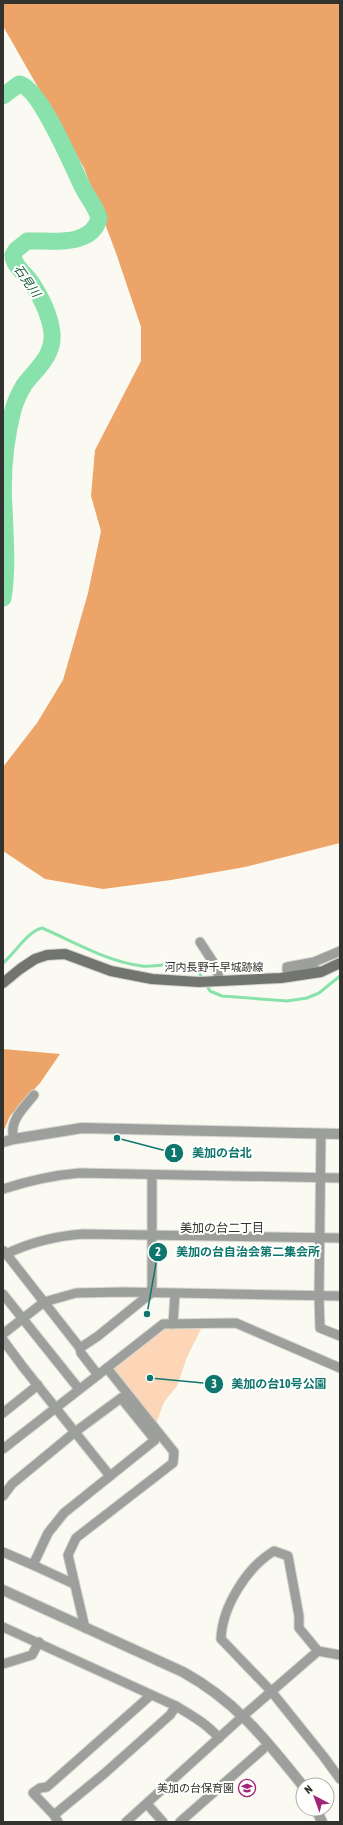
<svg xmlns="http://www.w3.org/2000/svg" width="343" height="1825" font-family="'Asap Condensed','Noto Sans JP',sans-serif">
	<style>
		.green { fill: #fdd6b8 }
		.forest { fill: #eda468 }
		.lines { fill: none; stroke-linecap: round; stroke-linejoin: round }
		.stream { stroke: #89e2ac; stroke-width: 3 }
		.river { stroke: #89e2ac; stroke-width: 17 }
		.minor-casing { stroke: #d6d6cf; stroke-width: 11 }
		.tertiary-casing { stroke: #d6d6cf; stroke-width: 12 }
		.secondary-casing { stroke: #d6d6cf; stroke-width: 12 }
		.minor { stroke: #9d9f9c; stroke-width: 9 }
		.tertiary { stroke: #9d9f9c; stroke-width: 10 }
		.secondary { stroke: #71746f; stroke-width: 10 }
		.labels { text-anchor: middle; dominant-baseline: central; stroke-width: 4; stroke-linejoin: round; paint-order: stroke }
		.street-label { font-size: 11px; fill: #32322f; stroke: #fffffe }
		.poi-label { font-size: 11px; fill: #32322f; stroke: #fffffe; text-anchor: end }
		.water-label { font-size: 12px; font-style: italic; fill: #145735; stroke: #fffffe }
		.neighbourhood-label { font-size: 12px; fill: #32322f; stroke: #fffffe }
		.leader { fill: none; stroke: #0f766e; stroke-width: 1.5 }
		.callout-dot { fill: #0f766e; stroke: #fffffe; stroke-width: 1.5 }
		.mark-label { font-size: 12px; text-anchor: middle; font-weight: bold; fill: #fff }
		.callout-label { font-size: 12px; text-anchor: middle; font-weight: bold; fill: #0f766e; stroke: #fffffe; stroke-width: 4; stroke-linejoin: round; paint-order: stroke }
	</style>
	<rect width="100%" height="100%" fill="#fafaf2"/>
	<!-- green -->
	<polygon class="green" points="164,1326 202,1327 187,1357 177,1386 164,1402 156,1424 114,1370 115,1366"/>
	<!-- forest -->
	<g class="forest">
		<polygon points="3,3 340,3 340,843 245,867 171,880 103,889 45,879 3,851 3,767 37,723 63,680 88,593 101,531 91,496 95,450 141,361 141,327 116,253 84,168 3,26"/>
		<polygon points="3,1049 60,1054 40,1083 10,1116 3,1132"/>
	</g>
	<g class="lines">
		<!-- stream -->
		<g class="stream">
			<path d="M3 963C15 953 28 931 42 928 75 942 105 961 142 966 159 968 177 960 193 964L203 979"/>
			<polyline points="206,984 210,991 222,996 287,1001 307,998 319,993 340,976"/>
		</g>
		<!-- river -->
		<path class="river" d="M3 96 19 84C40 87 73 168 83 188 88 198 96 207 99 218 92 248 50 240 27 241L16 250 13 255C13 266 26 274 31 282 41 297 50 316 52 333 54 356 36 369 24 385 20 392 15 402 13 410 5 441 2 475 4 507 5 537 8 568 3 598"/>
		<!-- minor casing -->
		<g class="minor-casing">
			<g id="minor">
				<polyline points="200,942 215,965 220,981"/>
				<polyline points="321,972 311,968 287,970 287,967 314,962 340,951"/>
				<polyline points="321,1134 319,1297 320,1328 340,1336"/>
				<path d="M14 1139C8 1121 24 1108 34 1095"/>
				<path d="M3 1189C28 1181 54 1175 80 1173L340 1178"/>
				<polyline points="4,1251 80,1348 98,1336 150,1294 152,1286 152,1176"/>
				<path d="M6 1254C31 1242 56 1236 83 1234L340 1238"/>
				<polyline points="3,1294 79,1389"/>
				<polyline points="173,1324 175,1294"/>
				<polyline points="3,1334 44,1302 76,1293 124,1292 340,1296"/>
				<polyline points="3,1340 23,1367 110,1476"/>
				<polyline points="80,1348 81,1353 98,1375 163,1324 236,1323 340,1368"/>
				<polyline points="3,1413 38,1385"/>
				<polyline points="3,1449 98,1375"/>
				<polyline points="3,1496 12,1484 75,1432 121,1398 155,1440 64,1513 48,1533 33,1565 3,1552"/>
				<polyline points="33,1565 74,1584"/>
				<path d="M3 1627 176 1706C191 1715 207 1724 219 1738"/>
				<polyline points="85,1628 68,1555 76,1538 173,1463 174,1452 107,1368"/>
				<path d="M340 1655 318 1651 299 1628V1616L288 1556 274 1551C247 1567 222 1607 221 1639L271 1691 324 1757 340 1779"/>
				<polyline points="3,1664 32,1655 39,1642"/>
				<polyline points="147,1804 163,1822"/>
				<polyline points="54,1815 105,1773 170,1715 176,1706"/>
				<polyline points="58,1822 54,1815 33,1793 40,1788 47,1787 151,1695"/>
				<polyline points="126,1822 243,1716 318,1651"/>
				<polyline points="180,1822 263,1749"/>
			</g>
		</g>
		<!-- tertiary casing -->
		<g class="tertiary-casing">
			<g id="tertiary">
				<polyline points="3,1142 14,1139 82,1128 340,1134"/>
				<path d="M3 1590 183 1672C236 1701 266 1740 303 1786"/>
				<polyline points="316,1809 322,1822"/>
			</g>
		</g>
		<!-- secondary casing -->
		<g class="secondary-casing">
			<polyline id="secondary" points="3,983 20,969 35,959 47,955 65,954 111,971 152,979 199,982 281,978 321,972 340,963"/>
		</g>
		<!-- minor -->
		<use href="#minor" class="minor"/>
		<!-- tertiary -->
		<use href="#tertiary" class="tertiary"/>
		<!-- secondary -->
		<use href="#secondary" class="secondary"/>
	</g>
	<!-- icons -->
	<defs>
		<g id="school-ring" transform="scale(0.9)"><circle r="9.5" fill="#fffffe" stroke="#a32476" stroke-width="1.5"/><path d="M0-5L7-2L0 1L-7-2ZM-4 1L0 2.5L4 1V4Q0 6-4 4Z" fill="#a32476"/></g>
	</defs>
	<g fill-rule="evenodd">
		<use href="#school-ring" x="247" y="1788"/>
	</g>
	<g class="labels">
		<!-- street labels -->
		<g class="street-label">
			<text x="214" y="967">河内長野千早城跡線</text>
		</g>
		<!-- poi labels -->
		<g class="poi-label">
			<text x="234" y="1788">美加の台保育園</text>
		</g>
		<!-- water labels -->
		<g class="water-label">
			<text transform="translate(27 281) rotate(55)">石見川</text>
		</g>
		<!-- neighbourhood labels -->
		<g class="neighbourhood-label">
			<text x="222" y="1228">美加の台二丁目</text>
		</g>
	</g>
	<!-- callouts -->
	<path class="leader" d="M117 1138L174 1153M147 1314L158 1252M150 1378L214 1384"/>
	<g class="callout-dot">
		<circle cx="117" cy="1138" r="4"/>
		<circle cx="147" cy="1314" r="4"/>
		<circle cx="150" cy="1378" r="4"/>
		<circle cx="174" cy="1153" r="10"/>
		<circle cx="158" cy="1252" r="10"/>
		<circle cx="214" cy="1384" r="10"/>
	</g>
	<g class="mark-label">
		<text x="174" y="1157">1</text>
		<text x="158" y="1256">2</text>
		<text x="214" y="1388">3</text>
	</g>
	<g class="callout-label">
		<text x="222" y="1157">美加の台北</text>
		<text x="248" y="1256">美加の台自治会第二集会所</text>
		<text x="279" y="1388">美加の台10号公園</text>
	</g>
	<!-- border -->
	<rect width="343" height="1825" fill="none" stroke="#32322f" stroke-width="8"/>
	<!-- north arrow -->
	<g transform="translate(315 1797) rotate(319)"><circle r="19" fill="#fffffe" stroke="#adadab"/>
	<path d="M0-3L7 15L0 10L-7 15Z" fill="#a32476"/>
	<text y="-6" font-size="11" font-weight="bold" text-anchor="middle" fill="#32322f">N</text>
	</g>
</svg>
